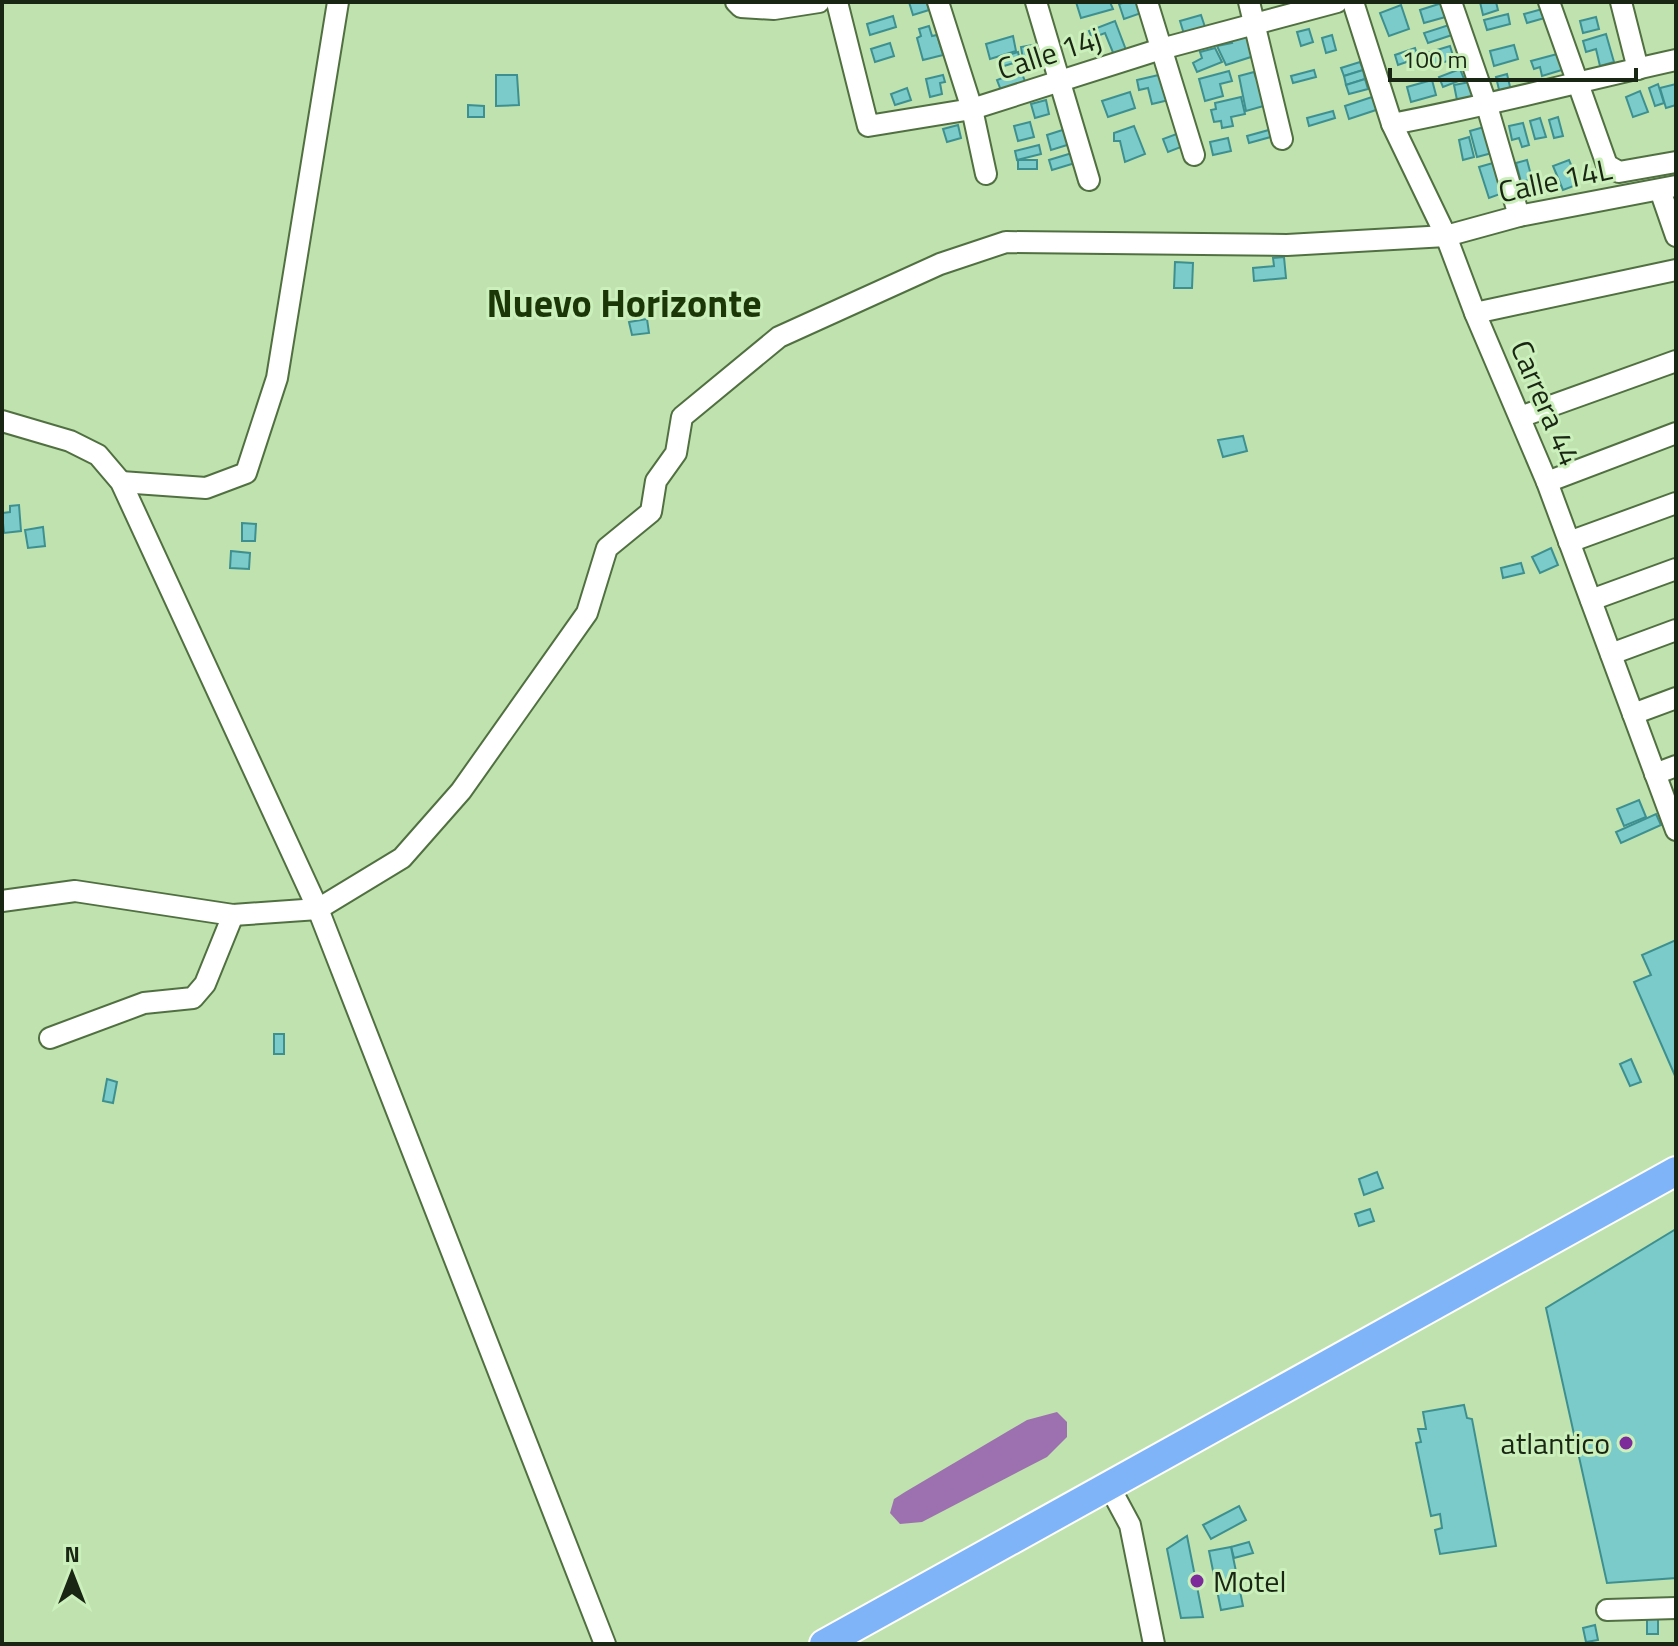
<svg xmlns="http://www.w3.org/2000/svg" width="1678" height="1646" font-family="'Titillium Web',sans-serif">
	<style>
		.water { fill: #9d70b0 }
		.building { fill: #7acbca; stroke: #3e9090; stroke-width: 2 }
		.lines { fill: none; stroke-linecap: round; stroke-linejoin: round }
		.minor-casing { stroke: #517041; stroke-width: 24 }
		.highway-casing { stroke: #fff; stroke-width: 32 }
		.minor { stroke: #fff; stroke-width: 20 }
		.highway { stroke: #80b4f9; stroke-width: 28 }
		.poi-dot { fill: #7d2b9b; stroke: #ccf0bb; stroke-width: 3 }
		.labels { text-anchor: middle; dominant-baseline: central; stroke-width: 6; stroke-linejoin: round; paint-order: stroke }
		.street-label { font-size: 30px; fill: #192613; stroke: #ccf0bb }
		.poi-label { font-size: 30px; fill: #192613; stroke: #ccf0bb; text-anchor: end }
		.district-label { font-size: 38px; font-weight: bold; fill: #1b3708; stroke: #ccf0bb }
	</style>
	<rect width="100%" height="100%" fill="#bfe2ae"/>
	<!-- water -->
	<polygon class="water" points="1057,1412 1067,1422 1067,1437 1047,1457 922,1522 900,1524 890,1513 894,1499 905,1492 1027,1420"/>
	<!-- building -->
	<g class="building">
		<polygon points="909,2 927,2 929,10 913,15"/>
		<polygon points="1076,2 1110,2 1113,9 1081,18"/>
		<polygon points="1126,2 1144,2 1147,11 1124,19 1119,4"/>
		<polygon points="1445,2 1449,16 1424,23 1420,10"/>
		<polygon points="1480,2 1496,2 1498,10 1483,15"/>
		<polygon points="1401,5 1409,29 1389,36 1380,13"/>
		<polygon points="1546,8 1548,17 1527,23 1524,14"/>
		<polygon points="1508,14 1510,24 1487,30 1484,20"/>
		<polygon points="1201,15 1205,27 1184,34 1180,21"/>
		<polygon points="893,16 896,27 870,35 867,24"/>
		<polygon points="1596,17 1599,29 1583,33 1580,21"/>
		<polygon points="1115,21 1126,50 1114,55 1105,33 1092,38 1089,31"/>
		<polygon points="1452,24 1455,34 1428,43 1424,33"/>
		<polygon points="929,26 932,36 937,35 943,55 923,60 917,38 921,36 919,29"/>
		<polygon points="1309,29 1313,42 1301,46 1297,32"/>
		<polygon points="1244,30 1254,56 1226,65 1217,46 1232,43 1229,35"/>
		<polygon points="1606,34 1614,62 1600,66 1596,49 1586,52 1583,41"/>
		<polygon points="1332,35 1336,50 1326,53 1322,38"/>
		<polygon points="1013,36 1016,51 990,59 986,44"/>
		<polygon points="890,43 894,56 875,62 871,49"/>
		<polygon points="1039,44 1041,56 1023,59 1021,47"/>
		<polygon points="1514,45 1518,59 1494,66 1490,51"/>
		<polygon points="1450,46 1454,59 1431,66 1427,53"/>
		<polygon points="1215,48 1222,62 1197,72 1193,63 1202,58 1200,52"/>
		<polygon points="1415,48 1418,58 1398,65 1395,55"/>
		<polygon points="1018,52 1020,61 1001,67 999,58"/>
		<polygon points="1561,53 1565,69 1542,76 1540,67 1534,69 1531,61"/>
		<polygon points="1360,62 1363,70 1344,76 1341,68"/>
		<polygon points="1460,69 1464,79 1443,87 1439,77"/>
		<polygon points="1314,70 1316,77 1293,83 1291,76"/>
		<polygon points="1363,70 1365,79 1346,85 1344,76"/>
		<polygon points="1021,71 1026,84 1002,93 997,80"/>
		<polygon points="1229,71 1232,81 1220,84 1223,96 1205,101 1199,79"/>
		<polygon points="1254,72 1256,78 1260,77 1267,105 1246,111 1239,76"/>
		<polygon points="1163,74 1169,100 1152,104 1148,88 1139,90 1137,80"/>
		<polygon points="1507,74 1511,91 1500,94 1496,77"/>
		<polygon points="496,75 517,75 519,105 496,106"/>
		<polygon points="943,75 945,82 940,83 942,94 930,97 926,79"/>
		<polygon points="1365,79 1368,89 1349,94 1346,85"/>
		<polygon points="1432,80 1436,95 1411,102 1407,87"/>
		<polygon points="1470,82 1474,102 1458,105 1454,85"/>
		<polygon points="1658,84 1664,103 1655,106 1649,88"/>
		<polygon points="1676,84 1676,105 1666,108 1660,88"/>
		<polygon points="907,88 911,100 895,105 891,94"/>
		<polygon points="1640,91 1648,112 1633,117 1626,97"/>
		<polygon points="1130,92 1135,108 1108,117 1102,101"/>
		<polygon points="1375,96 1379,109 1349,119 1345,106"/>
		<polygon points="1241,97 1245,114 1231,117 1233,126 1222,128 1221,121 1214,122 1211,110 1216,109 1215,103"/>
		<polygon points="1046,100 1049,114 1035,118 1031,104"/>
		<polygon points="468,105 484,106 484,117 468,117"/>
		<polygon points="1333,111 1335,118 1309,126 1307,118"/>
		<polygon points="1558,117 1563,136 1554,138 1549,120"/>
		<polygon points="1540,118 1546,137 1535,139 1530,121"/>
		<polygon points="1030,122 1034,137 1018,141 1014,126"/>
		<polygon points="1523,123 1529,145 1522,147 1519,138 1512,140 1509,126"/>
		<polygon points="958,125 961,138 947,142 943,129"/>
		<polygon points="1075,126 1080,141 1051,150 1047,135"/>
		<polygon points="1134,126 1145,154 1125,162 1120,141 1114,141 1114,133"/>
		<polygon points="1484,127 1492,153 1477,157 1470,131"/>
		<polygon points="1276,128 1278,135 1249,143 1247,136"/>
		<polygon points="1182,132 1185,138 1179,140 1181,147 1168,152 1163,139"/>
		<polygon points="1469,137 1474,157 1463,160 1459,140"/>
		<polygon points="1228,138 1231,151 1213,155 1210,142"/>
		<polygon points="1039,145 1041,154 1017,160 1015,151"/>
		<polygon points="1072,153 1075,163 1052,170 1049,160"/>
		<rect x="1018" y="160" width="19" height="9"/>
		<polygon points="1527,160 1532,179 1521,182 1516,163"/>
		<polygon points="1569,160 1579,184 1563,190 1553,166"/>
		<polygon points="1493,163 1503,193 1489,198 1479,167"/>
		<polygon points="1284,257 1286,278 1254,281 1253,268 1274,266 1273,258"/>
		<polygon points="1175,262 1193,263 1192,288 1174,288"/>
		<polygon points="647,319 649,333 632,335 629,322"/>
		<polygon points="1243,436 1247,451 1223,457 1218,440"/>
		<polygon points="19,505 21,531 4,533 2,513 10,512 10,506"/>
		<polygon points="242,523 256,524 255,541 242,541"/>
		<polygon points="43,527 45,546 28,548 25,530"/>
		<polygon points="1551,548 1558,565 1540,573 1532,557"/>
		<polygon points="231,551 250,553 249,569 230,568"/>
		<polygon points="1521,563 1524,573 1503,578 1501,568"/>
		<polygon points="1639,800 1646,817 1624,826 1617,809"/>
		<polygon points="1656,814 1661,825 1621,843 1616,832"/>
		<polygon points="1676,940 1676,1078 1634,982 1651,975 1642,955"/>
		<rect x="274" y="1034" width="10" height="20"/>
		<polygon points="1631,1059 1641,1082 1630,1086 1620,1064"/>
		<polygon points="107,1079 117,1082 113,1103 103,1101"/>
		<polygon points="1377,1172 1383,1188 1364,1195 1359,1179"/>
		<polygon points="1370,1209 1374,1221 1359,1226 1355,1214"/>
		<polygon points="1676,1229 1676,1578 1607,1583 1546,1308"/>
		<polygon points="1464,1405 1467,1418 1472,1419 1496,1546 1440,1554 1435,1530 1442,1528 1440,1514 1431,1516 1416,1443 1421,1442 1418,1429 1426,1429 1423,1412"/>
		<polygon points="1239,1506 1246,1520 1211,1539 1203,1525"/>
		<polygon points="1187,1536 1203,1617 1181,1618 1167,1549"/>
		<polygon points="1249,1542 1253,1553 1234,1558 1231,1547"/>
		<polygon points="1231,1547 1243,1606 1221,1610 1209,1551"/>
		<rect x="1647" y="1615" width="11" height="19"/>
		<polygon points="1595,1625 1598,1640 1586,1642 1583,1628"/>
	</g>
	<g class="lines">
		<!-- minor casing -->
		<g class="minor-casing">
			<g id="minor">
				<polyline points="736,2 741,7 774,9 819,2"/>
				<polyline points="837,2 868,126 972,109 1161,49 1337,2"/>
				<polyline points="938,2 972,109 986,174"/>
				<polyline points="1036,2 1089,180"/>
				<polyline points="1147,2 1194,155"/>
				<polyline points="1249,2 1282,139"/>
				<polyline points="1353,2 1392,124 1446,236 1475,313 1547,482 1676,830"/>
				<polyline points="1451,2 1487,106 1519,216"/>
				<polyline points="1549,2 1607,165 1619,172 1676,162"/>
				<polyline points="1621,2 1638,69"/>
				<path d="M1392 124C1487 106 1581 81 1676 60"/>
				<polyline points="1660,190 1676,236"/>
				<polyline points="1475,313 1676,270"/>
				<polyline points="1520,417 1676,361"/>
				<polyline points="2,421 70,441 98,455 121,482 318,909 605,1644"/>
				<polyline points="121,482 206,488 246,473 277,378 338,2"/>
				<polyline points="1547,482 1676,433"/>
				<polyline points="1569,542 1676,503"/>
				<polyline points="1591,600 1676,569"/>
				<polyline points="1611,654 1676,630"/>
				<polyline points="1633,714 1676,698"/>
				<polyline points="1655,774 1676,766"/>
				<polyline points="2,901 75,891 233,915 318,909 402,858 461,791 587,613 607,548 651,512 656,481 676,453 682,417 779,337 940,264 1006,242 1287,245 1446,236 1519,216 1676,186"/>
				<polyline points="50,1038 144,1003 193,998 205,984 233,915"/>
				<polyline points="1109,1486 1130,1525 1154,1644"/>
				<polyline points="1607,1610 1676,1608"/>
			</g>
		</g>
		<!-- highway casing -->
		<g class="highway-casing">
			<polyline id="highway" points="824,1644 1676,1171"/>
		</g>
		<!-- minor -->
		<use href="#minor" class="minor"/>
		<!-- highway -->
		<use href="#highway" class="highway"/>
	</g>
	<!-- markers -->
	<g class="poi-dot">
		<circle cx="1626" cy="1443" r="8"/>
		<circle cx="1197" cy="1581" r="8"/>
	</g>
	<g class="labels">
		<!-- street labels -->
		<g class="street-label">
			<text transform="translate(1049 53) rotate(-18)">Calle 14j</text>
			<text transform="translate(1555 180) rotate(-12)">Calle 14L</text>
			<text transform="translate(1546 403) rotate(67)">Carrera 44</text>
		</g>
		<!-- poi labels -->
		<g class="poi-label">
			<text x="1610" y="1443">atlantico</text>
			<text x="1213" y="1581" text-anchor="start">Motel</text>
		</g>
		<!-- district labels -->
		<g class="district-label">
			<text x="624" y="303">Nuevo Horizonte</text>
		</g>
	</g>
	<!-- border -->
	<rect width="1678" height="1646" fill="none" stroke="#192613" stroke-width="8"/>
	<!-- north arrow -->
	<g transform="translate(72 1574)" stroke="#ccf0bb" stroke-width="6" paint-order="stroke">
	<path d="M0-6L14 30L0 20L-14 30Z" fill="#192613"/>
	<text y="-12" font-size="22" font-weight="bold" text-anchor="middle" fill="#192613">N</text>
	</g>
	<!-- scale -->
	<path d="M1390 68v12h246v-12" fill="none" stroke="#192613" stroke-width="4"/>
	<text x="1402" y="68" font-size="24" fill="#192613" stroke="#ccf0bb" stroke-width="6" paint-order="stroke">100 m</text>
</svg>
